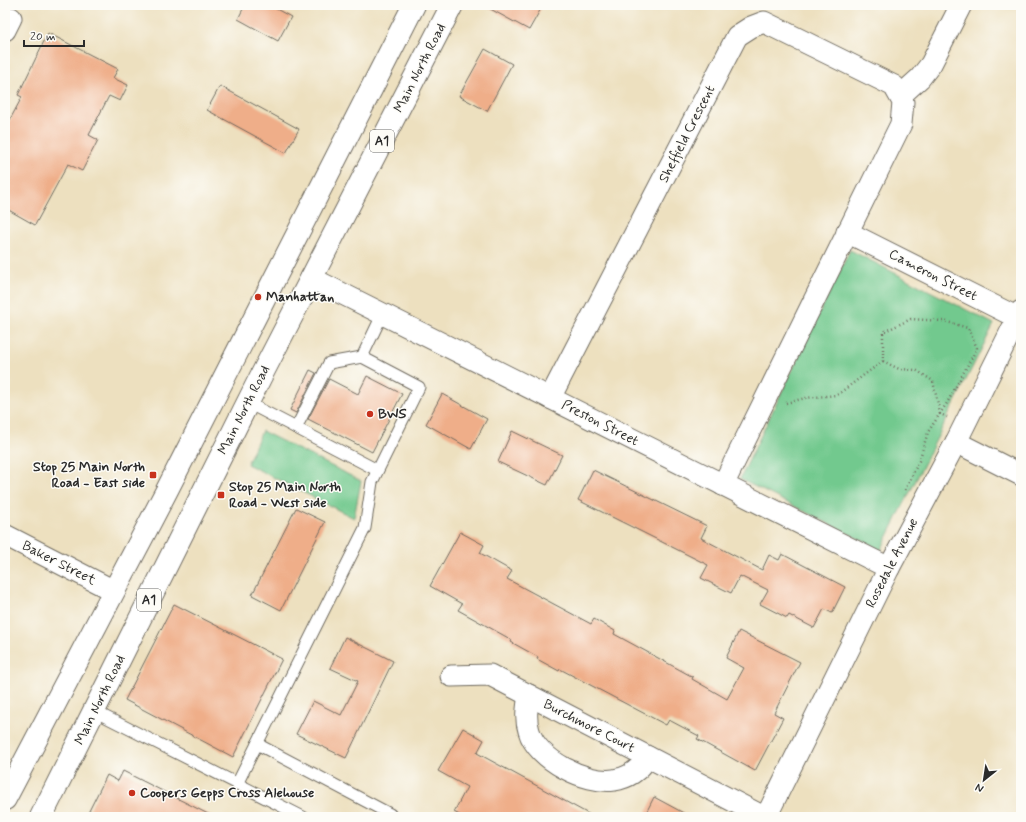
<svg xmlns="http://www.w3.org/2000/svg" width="1026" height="822" font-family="Mynerve,sans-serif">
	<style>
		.green { fill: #72c98e; stroke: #4e7a5c }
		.building { fill: #efae89 }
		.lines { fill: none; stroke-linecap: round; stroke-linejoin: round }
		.service-casing { stroke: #6f6a5f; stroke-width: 13 }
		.minor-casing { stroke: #6f6a5f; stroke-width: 23 }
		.trunk-casing { stroke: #6f6a5f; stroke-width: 24 }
		.path { stroke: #6f6a5f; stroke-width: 2.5; stroke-dasharray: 1 3; stroke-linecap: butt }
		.service { stroke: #fff; stroke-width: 11 }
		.minor { stroke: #fff; stroke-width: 21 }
		.trunk { stroke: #fff; stroke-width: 22 }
		.poi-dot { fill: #c8321e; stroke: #fdfcf7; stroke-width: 1.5 }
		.labels { text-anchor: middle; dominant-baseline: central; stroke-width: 3; stroke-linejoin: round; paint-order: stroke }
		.shield { fill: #fdfcf7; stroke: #6a6a68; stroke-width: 1 }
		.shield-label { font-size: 13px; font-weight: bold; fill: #2b2b2b }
		.street-label { font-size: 14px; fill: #2b2b2b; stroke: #fdfcf7 }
		.poi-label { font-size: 14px; font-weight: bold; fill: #2b2b2b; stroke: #fdfcf7; text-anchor: start }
	</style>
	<rect width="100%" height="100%" fill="#fdfcf7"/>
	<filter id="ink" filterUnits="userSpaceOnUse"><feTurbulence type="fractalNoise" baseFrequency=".025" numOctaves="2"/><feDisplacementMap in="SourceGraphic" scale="8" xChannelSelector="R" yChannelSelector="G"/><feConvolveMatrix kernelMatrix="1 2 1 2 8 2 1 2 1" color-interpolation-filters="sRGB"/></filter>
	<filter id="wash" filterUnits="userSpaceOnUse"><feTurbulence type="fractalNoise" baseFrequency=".012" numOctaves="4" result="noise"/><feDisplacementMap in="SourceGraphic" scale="16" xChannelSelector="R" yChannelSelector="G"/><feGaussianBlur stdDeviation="0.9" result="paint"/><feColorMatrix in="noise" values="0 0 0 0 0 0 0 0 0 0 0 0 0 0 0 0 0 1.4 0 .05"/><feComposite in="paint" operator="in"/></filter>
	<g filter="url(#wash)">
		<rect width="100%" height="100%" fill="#ede0bf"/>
		<!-- green -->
		<g class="green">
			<polygon points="850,250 994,324 881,550 740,479"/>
			<polygon points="262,431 361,481 354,518 247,464"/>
		</g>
		<g id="blocks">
			<!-- building -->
			<g class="building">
				<polygon points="245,5 269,5 291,17 278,41 238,19"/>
				<polygon points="483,5 543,5 529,30"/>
				<polygon points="48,33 118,69 113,78 128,85 120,101 109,96 89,135 98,140 82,171 68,164 35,225 5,208 5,129 22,97 18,95"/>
				<polygon points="485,49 512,64 487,111 459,96"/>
				<polygon points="220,86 299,129 286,153 207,110"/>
				<polygon points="310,370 316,373 296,413 290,410"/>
				<polygon points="367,376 402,394 372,452 308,419 329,379 358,394"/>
				<polygon points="442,394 487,419 471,449 426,424"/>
				<polygon points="512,431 562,455 547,485 498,462"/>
				<polygon points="593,470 707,526 701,538 762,570 769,555 779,560 782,554 845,587 832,613 824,609 814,628 789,615 787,618 760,604 768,590 740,576 731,593 701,578 708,565 578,500"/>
				<polygon points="296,508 325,522 281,610 252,595"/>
				<polygon points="460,532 484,545 480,553 512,571 507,579 591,624 594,619 615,631 614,634 693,677 692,679 727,699 744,668 726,658 739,631 800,662 774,713 783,718 755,771 697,739 699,736 669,720 666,725 560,669 559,671 537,659 538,657 511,642 512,640 458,610 462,604 430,586"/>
				<polygon points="174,604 282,659 233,757 125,700"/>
				<polygon points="345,637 393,661 346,758 296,734 313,701 341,715 358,681 330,668"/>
				<polygon points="463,728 484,740 477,753 594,817 463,817 454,812 467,787 438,771"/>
				<polygon points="123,771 214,817 86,817 107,775 118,781"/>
				<polygon points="654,797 691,817 644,817"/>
			</g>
		</g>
	</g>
	<g filter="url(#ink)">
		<use href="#blocks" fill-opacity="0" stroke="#6f6a5f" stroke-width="1"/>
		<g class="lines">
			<!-- service casing -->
			<g class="service-casing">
				<g id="service">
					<polyline points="362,357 383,313"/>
					<polyline points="248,403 377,470"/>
					<polyline points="94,711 303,817"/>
					<polyline points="257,744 390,814 389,817"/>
					<polyline points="237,784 365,528 372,482 419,387 362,357 329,363 296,428"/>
				</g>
			</g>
			<!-- minor casing -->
			<g class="minor-casing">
				<g id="minor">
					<polyline points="5,30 11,18"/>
					<polyline points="900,96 920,78 931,64 961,5"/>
					<polyline points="847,232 1018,318"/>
					<polyline points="311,278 889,568"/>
					<polyline points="550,398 737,36 751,27 764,22 894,86 903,102 901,124 723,485"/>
					<polyline points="956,442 1021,475"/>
					<polyline points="5,535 114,591"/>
					<polyline points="451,676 490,675 764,817"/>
					<path d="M529 695C527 707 525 719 529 731 537 760 586 784 614 780 629 778 640 769 648 757"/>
					<polyline points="766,817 889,568 956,442 1021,311"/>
				</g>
			</g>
			<!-- trunk casing -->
			<g class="trunk-casing">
				<g id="trunk">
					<polyline points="5,799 167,490 414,5"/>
					<polyline points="41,817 260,378 452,5"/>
				</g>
			</g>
			<!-- path -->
			<g class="path">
				<polyline points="883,361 899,369 916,370 933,381 940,414 947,417"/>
				<polyline points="786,403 805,398 837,395 883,361 883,332 911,319 944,321 968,328 977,348 947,403 928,432 919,461 904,492"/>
			</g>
			<!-- service -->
			<use href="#service" class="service"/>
			<!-- minor -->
			<use href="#minor" class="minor"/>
			<!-- trunk -->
			<use href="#trunk" class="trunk"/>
		</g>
	</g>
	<!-- markers -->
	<g class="poi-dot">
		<circle cx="258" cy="297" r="4"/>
		<circle cx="370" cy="414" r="4"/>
		<rect x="149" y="471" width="8" height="8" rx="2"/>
		<rect x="217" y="491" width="8" height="8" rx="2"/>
		<circle cx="132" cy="793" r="4"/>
	</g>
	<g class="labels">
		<!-- shield labels -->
		<g class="shield">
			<rect x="370" y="130" width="24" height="22" rx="3"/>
			<rect x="137" y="589" width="24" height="22" rx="3"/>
		</g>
		<g class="shield-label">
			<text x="382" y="141">A1</text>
			<text x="149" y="600">A1</text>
		</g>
		<!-- street labels -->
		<g class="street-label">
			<text transform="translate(420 68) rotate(-63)">Main North Road</text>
			<text transform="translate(687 134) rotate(-63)">Sheffield Crescent</text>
			<text transform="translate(933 275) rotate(27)">Cameron Street</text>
			<text transform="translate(244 410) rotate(-63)">Main North Road</text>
			<text transform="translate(600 423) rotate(27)">Preston Street</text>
			<text transform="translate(59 563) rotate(27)">Baker Street</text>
			<text transform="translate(892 563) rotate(-63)">Rosedale Avenue</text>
			<text transform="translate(100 700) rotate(-64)">Main North Road</text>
			<text transform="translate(589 726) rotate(27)">Burchmore Court</text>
		</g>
		<!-- poi labels -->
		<g class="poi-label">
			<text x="266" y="297">Manhattan</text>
			<text x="378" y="414">BWS</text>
			<text x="145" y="467" text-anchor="end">Stop 25 Main North<tspan x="145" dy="16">Road - East side</tspan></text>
			<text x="229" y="487">Stop 25 Main North<tspan x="229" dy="16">Road - West side</tspan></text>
			<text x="140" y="793">Coopers Gepps Cross Alehouse</text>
		</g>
	</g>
	<!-- margin -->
	<rect width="1026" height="822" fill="none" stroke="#fdfcf7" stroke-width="20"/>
	<!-- north arrow -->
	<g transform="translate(984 780) rotate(210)" stroke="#fdfcf7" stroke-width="3" paint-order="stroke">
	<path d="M0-3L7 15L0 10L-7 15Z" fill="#2b2b2b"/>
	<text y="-6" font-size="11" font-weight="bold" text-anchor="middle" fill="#2b2b2b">N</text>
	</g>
	<!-- scale -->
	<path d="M24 40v6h60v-6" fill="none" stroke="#2b2b2b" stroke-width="2"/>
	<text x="30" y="40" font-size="12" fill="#2b2b2b" stroke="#fdfcf7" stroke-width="3" paint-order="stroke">20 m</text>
</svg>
